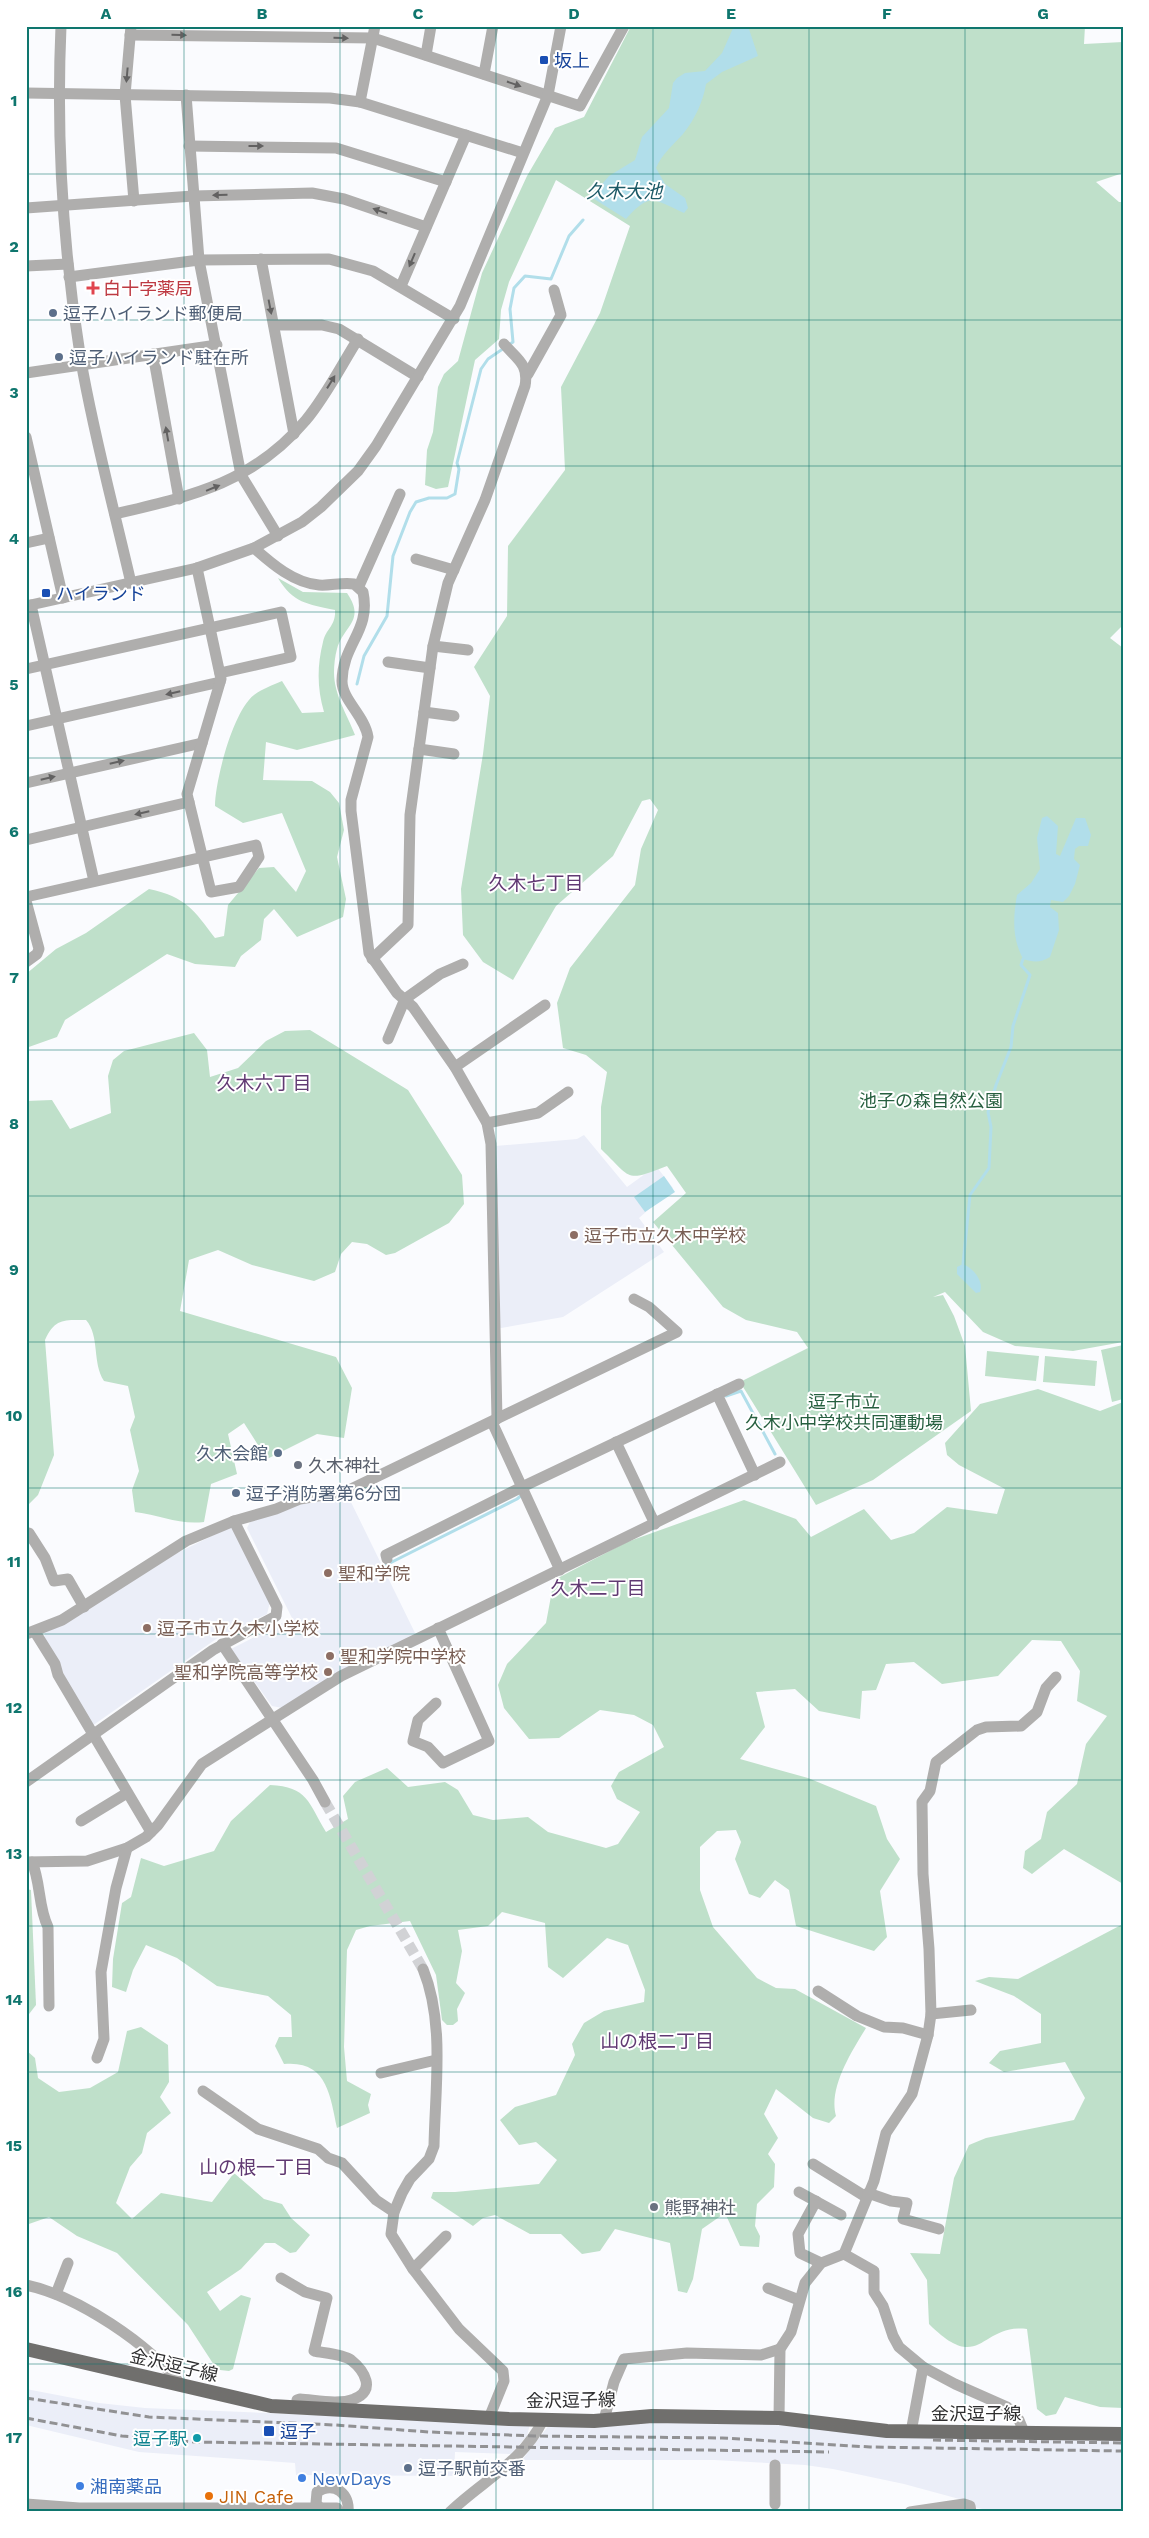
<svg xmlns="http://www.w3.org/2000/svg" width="1149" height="2538" font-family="'Work Sans','Noto Sans JP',sans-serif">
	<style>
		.built { fill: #ebeef8 }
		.green { fill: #bfe0ca }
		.water { fill: #b1deea }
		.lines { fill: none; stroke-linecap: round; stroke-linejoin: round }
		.stream { stroke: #b1deea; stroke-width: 3 }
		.minor-tunnel { stroke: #d1d2d5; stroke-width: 11; stroke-dasharray: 11 5.5; stroke-linecap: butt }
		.minor { stroke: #afaead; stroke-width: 11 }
		.major { stroke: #706f6d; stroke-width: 14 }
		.rail { stroke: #919193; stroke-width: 3; stroke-dasharray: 8 4; stroke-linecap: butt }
		.oneway { fill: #626161 }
		.grid { fill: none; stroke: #0f766e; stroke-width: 1; stroke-opacity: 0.55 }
		.transit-dot { fill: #1a4fb4; stroke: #fff; stroke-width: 2 }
		.health-dot { fill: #e0444e; stroke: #fff; stroke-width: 2 }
		.service-dot { fill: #5c6f8a; stroke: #fff; stroke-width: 2 }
		.education-dot { fill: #8d6e63; stroke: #fff; stroke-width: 2 }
		.worship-dot { fill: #6b7280; stroke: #fff; stroke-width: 2 }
		.culture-dot { fill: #0f9aa8; stroke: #fff; stroke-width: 2 }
		.shop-dot { fill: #3f7fe0; stroke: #fff; stroke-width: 2 }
		.food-dot { fill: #e8710a; stroke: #fff; stroke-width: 2 }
		.labels { text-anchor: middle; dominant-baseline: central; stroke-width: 4; stroke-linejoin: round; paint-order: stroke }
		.transit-label { font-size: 18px; fill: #164399; stroke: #fff; text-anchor: start }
		.health-label { font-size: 18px; fill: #be3a42; stroke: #fff; text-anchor: start }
		.service-label { font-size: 18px; fill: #4e5e75; stroke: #fff; text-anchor: start }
		.park-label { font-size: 18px; fill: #265f3f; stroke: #fff }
		.education-label { font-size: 18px; fill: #785e54; stroke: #fff; text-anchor: start }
		.worship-label { font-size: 18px; fill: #5b616d; stroke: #fff; text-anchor: start }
		.street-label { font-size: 18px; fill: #2e2e2f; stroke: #fff }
		.culture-label { font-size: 18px; fill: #0d838f; stroke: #fff; text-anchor: end }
		.shop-label { font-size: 18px; fill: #366cbe; stroke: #fff; text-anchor: start }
		.food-label { font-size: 18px; fill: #c56008; stroke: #fff; text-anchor: start }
		.water-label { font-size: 19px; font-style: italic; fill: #1d5a67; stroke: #fff }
		.neighbourhood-label { font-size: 19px; fill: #613a73; stroke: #fff }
		.neatline { fill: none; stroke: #0f766e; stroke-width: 2 }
		.grid-label { font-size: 16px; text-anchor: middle; font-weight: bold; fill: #0f766e }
	</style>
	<rect width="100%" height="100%" fill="#fafbfe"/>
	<!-- built -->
	<g class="built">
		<polygon points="584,1135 627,1187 656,1166 673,1188 639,1218 664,1252 563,1317 501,1328 497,1326 495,1146 577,1139"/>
		<polygon points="347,1494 416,1635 282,1708 272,1706 231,1649 292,1618 247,1528 250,1522 302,1503"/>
		<polygon points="232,1526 270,1602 267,1614 219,1637 92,1726 44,1639 45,1632 153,1565"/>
		<polygon points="26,2389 99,2403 145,2408 530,2424 527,2436 511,2454 455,2452 454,2476 296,2475 295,2463 139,2452 26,2425"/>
		<polygon points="626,2422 782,2423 1123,2440 1123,2512 995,2512 974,2507 974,2503 904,2484 833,2469 805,2465 714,2460 522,2460 550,2424"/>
	</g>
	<!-- green -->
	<g class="green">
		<path d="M631 26H1085L1084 44 1123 42V173L1096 182 1119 202H1123V625L1110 638 1123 648V1342L1073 1351 1015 1346 983 1332 945 1292 933 1297 943 1295 954 1316 965 1346 971 1411 873 1480 816 1505 740 1382 808 1348 797 1332 746 1320 723 1307 653 1222 686 1193 667 1166C625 1182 633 1180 601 1149V1107L607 1072 586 1055 563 1048 557 1003 570 968 635 885 641 849 658 810 650 799 642 801 613 856 556 906 513 980 483 962 463 935 461 889 483 754 490 696 474 667 507 616 508 546 565 470 561 387 600 313 630 226 556 180 509 282 501 310 499 339 475 360 448 487 436 489 425 485 427 450 433 432 438 387 444 374 458 361 482 273 527 176 555 128 584 117Z"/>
		<path d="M278 578 303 592 347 593C366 621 344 625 337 649 335 656 334 665 334 672 334 695 347 714 355 735L297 750 266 742 263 780 312 781 330 792 339 803 344 830 337 857 346 899 343 917 297 937 274 909 264 919 261 940 241 956 235 967 195 964 167 954 65 1020 57 1037 26 1048V974L56 949 86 933 149 889C186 897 194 910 215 938L224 936 228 905 259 868 274 867 296 892 306 871 282 813 243 823 215 806C215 781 233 711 254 695 262 689 273 685 282 681L302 713 324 712C317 688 317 666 323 642 326 628 336 626 335 610 307 604 293 603 278 578Z"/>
		<path d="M310 1030 408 1090 462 1175 464 1204 449 1223 395 1253 386 1255 367 1244 352 1242 341 1254 335 1272 314 1281 252 1265 218 1250 189 1260 180 1311 336 1357 352 1388 344 1438 317 1434 267 1459 244 1423 228 1434 237 1474 211 1484 204 1522C179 1525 160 1515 135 1512L132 1490 139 1471 130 1430 135 1417 128 1386 104 1381C92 1363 100 1336 86 1320 64 1320 55 1318 45 1340L54 1455 38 1495 26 1507V1101L52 1100 70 1129 111 1113 108 1076 113 1060 124 1051 194 1033 207 1050 210 1077 238 1068 266 1041 285 1031Z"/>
		<polygon points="1123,1345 1123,1399 1112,1402 1101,1350"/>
		<polygon points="987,1351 1039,1356 1036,1381 985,1376"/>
		<polygon points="1045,1356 1097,1361 1095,1386 1043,1382"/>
		<path d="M1038 1389 1100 1411 1123 1402V1884L1064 1849 1032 1874 1023 1868 1025 1851 1041 1839 1047 1812 1077 1784 1086 1744 1107 1716 1077 1701 1080 1671 1061 1641 1032 1640 998 1676 942 1684 914 1662 886 1664 876 1690 862 1691 860 1719 819 1711 795 1689 756 1692 765 1727 740 1759 808 1778 876 1806 887 1839 900 1859 880 1891 887 1937 874 1951 796 1926 789 1890 775 1880 760 1898 749 1894 735 1859 741 1842 736 1830 717 1831 700 1847V1890L713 1927 757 1978 776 1988 795 1989 866 2028C852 2051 828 2088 836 2116L829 2123 813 2118 776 2089 764 2114 778 2138 768 2154 775 2164 774 2187 757 2204 755 2226 760 2236 759 2247 740 2246 725 2213 702 2229 693 2279 687 2293 678 2291 670 2243 615 2229 600 2251 582 2254 561 2234H530L495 2215 483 2218 473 2226 431 2198 433 2192H455L539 2184 557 2160 536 2142 519 2145 500 2120 515 2107 556 2095 575 2055 572 2044 584 2023 604 2011 644 2002 645 1990 628 1945 607 1938 563 1978 548 1967 545 1923 502 1912 488 1926 458 1930 462 1951 456 1983 465 1993 457 2009 458 2021 453 2025H447L442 2020 436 1975 410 1921 370 1926 356 1930 347 1950 344 2047 347 2081 371 2094 368 2105 370 2113 337 2128C330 2095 327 2060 284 2064L275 2046 279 2037H292L291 2015 268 1996 217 1986 177 1958 146 1945 133 1970 126 1992 112 1987 113 1959 122 1903 131 1897 141 1858 164 1866 214 1851 231 1821 270 1785C308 1787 308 1802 326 1832L348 1819 343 1796 355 1782 387 1768 408 1787 445 1782 458 1790 473 1815 493 1820 528 1817 548 1832 606 1848 618 1844 640 1812 617 1799 611 1786 619 1772 664 1747 653 1725 634 1715 600 1710 559 1738 529 1739 504 1708 498 1685 507 1664 546 1623 554 1580 627 1542 744 1500 796 1519 811 1537 864 1509 891 1540 914 1533 947 1507 997 1514 1005 1489 959 1465 947 1455 945 1443 980 1404Z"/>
		<polygon points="26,1889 31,1890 36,2005 26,2018"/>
		<path d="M1123 1924V2408L1100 2407 1065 2397 1056 2414 1046 2416 1037 2409 1027 2329C980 2323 981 2376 929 2324L927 2280 910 2253 940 2254 954 2178 969 2145 986 2138 1074 2120 1085 2098 1065 2062 1004 2072 989 2063 1000 2051 1041 2043V2014L1014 1996 975 1981 989 1977 1018 1979Z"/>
		<polygon points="141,2027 168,2045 169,2082 160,2097 171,2113 147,2133 142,2153 130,2167 116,2203 132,2219 161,2193 212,2202 234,2173 264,2199 282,2204 291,2218 310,2235 296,2252 290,2253 275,2243 265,2243 241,2269 207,2292 220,2311 241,2295 251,2298 233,2369 229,2371 220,2370 214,2365 188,2325 117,2253 77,2236 49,2217 26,2225 26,2050 35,2058 38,2078 59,2092 90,2088 118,2072 127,2031"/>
	</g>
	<!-- water -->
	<g class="water">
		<path d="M734 26H748L758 56 722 72 706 84C703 102 695 119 683 134 673 145 662 154 656 168L665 184 685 198 688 208 684 213C654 200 651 191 626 219L591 197 609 176 635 160 642 137 669 108 673 83 677 78 685 73 705 71 722 53Z"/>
		<path d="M1047 816 1058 826 1056 854 1060 856 1076 818H1085L1091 835 1088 846H1079L1075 849 1074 859 1080 865 1075 884 1069 896 1063 902 1051 900 1050 907 1058 913 1059 930 1050 957C1040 963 1033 962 1023 959 1012 938 1013 918 1017 895L1031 883 1040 869 1037 838 1042 818Z"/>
		<polygon points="664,1176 675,1192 645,1212 634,1197"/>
		<path d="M963 1264C973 1268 984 1281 980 1292L976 1293 957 1274V1267Z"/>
	</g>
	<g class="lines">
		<!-- stream -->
		<g class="stream">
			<polyline points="357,684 364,656 387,616 393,556 410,512 416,502 429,498 447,498 455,494 459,469 457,463 481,369 488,359 513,342 510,309 514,288 525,276 551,279 569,236 583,220"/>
			<polyline points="963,1264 970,1195 989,1168 991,1127 988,1112 996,1085 1011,1047 1013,1026 1030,975 1021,965 1023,959"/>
			<polyline points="726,1396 741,1391 775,1454"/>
			<polyline points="384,1566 517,1499 523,1494"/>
		</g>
		<!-- minor-tunnel -->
		<polyline class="minor-tunnel" points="325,1802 423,1969"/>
		<!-- minor -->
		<g class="minor">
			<path d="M61 26C56 139 63 250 81 361 94 436 114 509 131 583"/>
			<polyline points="131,26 125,95 134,201"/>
			<polyline points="130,35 373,38 580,106 624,26"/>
			<polyline points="426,55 431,26"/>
			<polyline points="484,74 493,26"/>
			<polyline points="26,93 330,98 360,102 523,153"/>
			<polyline points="186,95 199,260 241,475 278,536"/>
			<polyline points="360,102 375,26"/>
			<polyline points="189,146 336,148 446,182"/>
			<polyline points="26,208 193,196 312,193 344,199 426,227"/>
			<polyline points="261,259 294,434"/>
			<polyline points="26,266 68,264"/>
			<polyline points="69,277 199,260 329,259 373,271 454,319"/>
			<polyline points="401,286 466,135"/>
			<polyline points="274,325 322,325 339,329 418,377"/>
			<polyline points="153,354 179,499"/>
			<polyline points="26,373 217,345"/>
			<polyline points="528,374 561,315 554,290"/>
			<polyline points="26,437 63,598"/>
			<path d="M115 514C192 496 253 483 306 420 326 396 341 366 358 339"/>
			<polyline points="26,543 49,538"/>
			<path d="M254 548C272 564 294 583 319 585 330 586 342 582 354 584L363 592C371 631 343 643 342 681 342 700 365 716 368 737L351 800V811L369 953 397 993 413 1007 455 1067 487 1123 491 1144 497 1419"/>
			<polyline points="416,559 454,570"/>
			<polyline points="359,586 400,494"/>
			<polyline points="31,605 94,881"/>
			<polyline points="26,606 197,568 254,548 302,522 321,507 358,471 376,446 460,306 548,95 561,26"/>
			<polyline points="433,646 468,650"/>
			<polyline points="388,662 430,668"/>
			<polyline points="26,669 281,612 291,657 220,673"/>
			<polyline points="424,712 454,716"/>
			<polyline points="26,726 220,682"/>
			<polyline points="419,749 454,754"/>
			<polyline points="26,783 202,743"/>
			<polyline points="26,840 189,802"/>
			<polyline points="26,897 256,845 259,857 239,887 211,892 187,794 221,679 197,568"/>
			<polyline points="26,901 39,949 37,954 26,962"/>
			<path d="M372 959 408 925 410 815 433 646 448 583 485 500 525 386C529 364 517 359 504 344"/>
			<polyline points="388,1039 405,999 440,974 463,964"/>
			<polyline points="455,1067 545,1005"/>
			<polyline points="487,1123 538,1113 568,1092"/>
			<polyline points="717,1394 755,1475"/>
			<polyline points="492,1422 560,1570"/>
			<polyline points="616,1442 655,1524"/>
			<polyline points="29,1533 45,1558 54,1581 68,1579 84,1607"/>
			<polyline points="387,1559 386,1555 522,1487 739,1384"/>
			<polyline points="35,1632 55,1664 58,1675 151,1832"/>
			<polyline points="26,1634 62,1620 186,1541 234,1521 276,1509 300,1499 347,1491 677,1332 649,1307 634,1299"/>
			<polyline points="222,1644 313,1780 325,1802"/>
			<polyline points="436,1703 418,1720 413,1741 428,1747 443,1763 489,1741 438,1628"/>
			<polyline points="26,1782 213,1650 276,1616 277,1607 234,1521"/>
			<polyline points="81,1821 127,1793"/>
			<polyline points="26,1862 87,1861 127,1848 146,1837 158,1825 202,1764 341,1676 780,1462"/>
			<path d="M32 1862C41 1883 38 1907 48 1927L49 2006"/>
			<path d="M423 1969C445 2023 435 2088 434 2146L429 2159 410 2179 402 2193 394 2212 391 2234 413 2269 459 2329 503 2371 504 2381 489 2418"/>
			<polyline points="818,1991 857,2016 884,2027 903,2028 928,2035"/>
			<polyline points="931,2014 971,2010"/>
			<polyline points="97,2058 104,2039 101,1972 116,1888 127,1848"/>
			<polyline points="381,2073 436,2060"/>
			<polyline points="203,2091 258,2129 318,2149 328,2158 342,2163 376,2200 394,2212"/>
			<polyline points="813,2164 866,2197"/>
			<polyline points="799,2192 841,2215"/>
			<polyline points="868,2193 891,2201 907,2203 903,2219 939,2229"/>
			<polyline points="816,2201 798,2234 800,2253 821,2263"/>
			<polyline points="844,2254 874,2181 886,2133 912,2094 928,2035 931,2014 929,1949 923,1874 922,1802 930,1791 936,1762 977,1730 986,1727 1021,1726 1037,1712 1046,1688 1056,1677"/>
			<polyline points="413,2269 446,2236"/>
			<path d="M281 2278 305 2292 327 2298 314 2351C324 2353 343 2354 351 2360 365 2371 376 2391 354 2399 339 2405 316 2400 300 2399L297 2400 296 2407"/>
			<path d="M26 2285C78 2296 149 2344 182 2386"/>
			<polyline points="768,2288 799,2300"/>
			<polyline points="56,2294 68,2263"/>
			<polyline points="923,2367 955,2384 1007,2407 1019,2420 1024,2432"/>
			<polyline points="779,2418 780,2349 791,2332 805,2283 821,2263 844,2254 874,2271 874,2292 883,2306 893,2336 899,2347 923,2367 911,2432"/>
			<polyline points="604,2420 614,2382 624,2359 687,2353 761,2355 780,2349"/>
			<polyline points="26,2504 79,2508 337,2508 340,2512"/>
			<polyline points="775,2504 775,2465"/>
			<path d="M319 2507 316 2503 317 2492C335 2481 350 2494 348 2512"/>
			<path d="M450 2512C482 2481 523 2462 543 2420"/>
			<polyline points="910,2512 964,2504 970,2506 971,2512"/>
		</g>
		<!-- major -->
		<polyline class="major" points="26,2349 271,2406 509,2419 594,2421 652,2416 779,2418 887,2431 1123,2434"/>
		<!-- rail -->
		<g class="rail">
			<polyline points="26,2398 149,2417 335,2425 429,2432 534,2436 722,2438 870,2447 1123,2451"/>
			<polyline points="26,2418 122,2436 195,2442 829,2452"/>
			<polyline points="933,2440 1123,2443"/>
		</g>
	</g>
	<!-- one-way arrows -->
	<defs><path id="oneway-solid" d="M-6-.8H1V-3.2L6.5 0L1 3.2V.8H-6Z" transform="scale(1.25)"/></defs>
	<g class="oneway">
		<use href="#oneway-solid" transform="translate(179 35) rotate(1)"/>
		<use href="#oneway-solid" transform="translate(341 38) rotate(1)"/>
		<use href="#oneway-solid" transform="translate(127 75) rotate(95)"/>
		<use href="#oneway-solid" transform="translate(514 84) rotate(19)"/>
		<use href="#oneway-solid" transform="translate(256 146)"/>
		<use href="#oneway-solid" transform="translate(220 195) rotate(179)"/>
		<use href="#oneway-solid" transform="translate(380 211) rotate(-161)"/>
		<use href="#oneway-solid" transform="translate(412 260) rotate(113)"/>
		<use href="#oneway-solid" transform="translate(270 307) rotate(79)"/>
		<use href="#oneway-solid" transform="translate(331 382) rotate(-58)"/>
		<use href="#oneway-solid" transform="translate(167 434) rotate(-100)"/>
		<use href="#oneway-solid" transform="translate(213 488) rotate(-22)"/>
		<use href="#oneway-solid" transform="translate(173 693) rotate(167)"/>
		<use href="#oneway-solid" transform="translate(117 762) rotate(-13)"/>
		<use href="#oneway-solid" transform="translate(48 778) rotate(-13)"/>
		<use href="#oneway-solid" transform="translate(142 813) rotate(167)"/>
	</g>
	<!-- grid -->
	<path class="grid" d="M184 26V2512M340 26V2512M496 26V2512M653 26V2512M809 26V2512M965 26V2512M26 174H1123M26 320H1123M26 466H1123M26 612H1123M26 758H1123M26 904H1123M26 1050H1123M26 1196H1123M26 1342H1123M26 1488H1123M26 1634H1123M26 1780H1123M26 1926H1123M26 2072H1123M26 2218H1123M26 2364H1123"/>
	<!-- markers -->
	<g class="transit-dot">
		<rect x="539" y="55" width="10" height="10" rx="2.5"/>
		<rect x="41" y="588" width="10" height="10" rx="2.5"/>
		<rect x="263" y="2425" width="12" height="12" rx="2.5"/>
	</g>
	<path class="health-dot" d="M90.5 280.5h5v5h5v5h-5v5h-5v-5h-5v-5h5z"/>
	<g class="service-dot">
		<circle cx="53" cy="313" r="5"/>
		<circle cx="59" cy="357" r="5"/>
		<circle cx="278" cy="1453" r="5"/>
		<circle cx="236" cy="1493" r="5"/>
		<circle cx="408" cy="2468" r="5"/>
	</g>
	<g class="education-dot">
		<circle cx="574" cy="1235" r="5"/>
		<circle cx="328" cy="1573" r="5"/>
		<circle cx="147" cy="1628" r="5"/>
		<circle cx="330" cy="1656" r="5"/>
		<circle cx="328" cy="1672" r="5"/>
	</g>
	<g class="worship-dot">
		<circle cx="298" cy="1465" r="5"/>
		<circle cx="654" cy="2207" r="5"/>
	</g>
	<circle class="culture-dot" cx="197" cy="2438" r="5"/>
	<g class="shop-dot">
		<circle cx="302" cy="2478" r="5"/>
		<circle cx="80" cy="2486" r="5"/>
	</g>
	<circle class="food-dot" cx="209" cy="2496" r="5"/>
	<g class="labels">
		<!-- transit labels -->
		<g class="transit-label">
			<text x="554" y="60">坂上</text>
			<text x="56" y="593">ハイランド</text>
			<text x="280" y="2431">逗子</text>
		</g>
		<!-- health labels -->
		<g class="health-label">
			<text x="103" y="288">白十字薬局</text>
		</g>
		<!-- service labels -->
		<g class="service-label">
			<text x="63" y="313">逗子ハイランド郵便局</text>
			<text x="69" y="357">逗子ハイランド駐在所</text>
			<text x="268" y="1453" text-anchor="end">久木会館</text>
			<text x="246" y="1493">逗子消防署第6分団</text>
			<text x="418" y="2468">逗子駅前交番</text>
		</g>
		<!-- park labels -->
		<g class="park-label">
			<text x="931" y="1100">池子の森自然公園</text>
			<text x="844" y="1401">逗子市立<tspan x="844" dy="21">久木小中学校共同運動場</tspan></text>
		</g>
		<!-- education labels -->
		<g class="education-label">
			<text x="584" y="1235">逗子市立久木中学校</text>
			<text x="338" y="1573">聖和学院</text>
			<text x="157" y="1628">逗子市立久木小学校</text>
			<text x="340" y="1656">聖和学院中学校</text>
			<text x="318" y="1672" text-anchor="end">聖和学院高等学校</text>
		</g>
		<!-- worship labels -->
		<g class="worship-label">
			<text x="308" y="1465">久木神社</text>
			<text x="664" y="2207">熊野神社</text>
		</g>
		<!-- street labels -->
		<g class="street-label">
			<text transform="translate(174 2365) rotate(13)">金沢逗子線</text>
			<text transform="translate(571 2400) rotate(-1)">金沢逗子線</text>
			<text x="976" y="2413">金沢逗子線</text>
		</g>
		<!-- culture labels -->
		<g class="culture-label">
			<text x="187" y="2438">逗子駅</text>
		</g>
		<!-- shop labels -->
		<g class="shop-label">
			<text x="312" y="2478">NewDays</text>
			<text x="90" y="2486">湘南薬品</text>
		</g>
		<!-- food labels -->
		<g class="food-label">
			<text x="219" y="2496">JIN Cafe</text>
		</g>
		<!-- water labels -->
		<g class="water-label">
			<text x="624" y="191">久木大池</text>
		</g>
		<!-- neighbourhood labels -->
		<g class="neighbourhood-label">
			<text x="536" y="883">久木七丁目</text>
			<text x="264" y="1083">久木六丁目</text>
			<text x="598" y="1588">久木二丁目</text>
			<text x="657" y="2041">山の根二丁目</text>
			<text x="256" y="2167">山の根一丁目</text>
		</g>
	</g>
	<!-- border -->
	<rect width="1149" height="2538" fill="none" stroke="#ffffff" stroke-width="55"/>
	<rect x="28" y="28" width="1094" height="2482" class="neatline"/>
	<g class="grid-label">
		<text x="106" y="19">A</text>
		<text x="262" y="19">B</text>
		<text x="418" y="19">C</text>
		<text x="574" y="19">D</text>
		<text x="731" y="19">E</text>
		<text x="887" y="19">F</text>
		<text x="1043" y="19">G</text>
		<text x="14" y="106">1</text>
		<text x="14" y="252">2</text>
		<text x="14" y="398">3</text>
		<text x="14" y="544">4</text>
		<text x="14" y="690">5</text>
		<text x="14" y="837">6</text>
		<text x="14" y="983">7</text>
		<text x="14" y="1129">8</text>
		<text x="14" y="1275">9</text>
		<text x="14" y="1421">10</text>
		<text x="14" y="1567">11</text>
		<text x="14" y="1713">12</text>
		<text x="14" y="1859">13</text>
		<text x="14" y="2005">14</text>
		<text x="14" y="2151">15</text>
		<text x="14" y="2297">16</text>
		<text x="14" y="2443">17</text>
	</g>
</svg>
